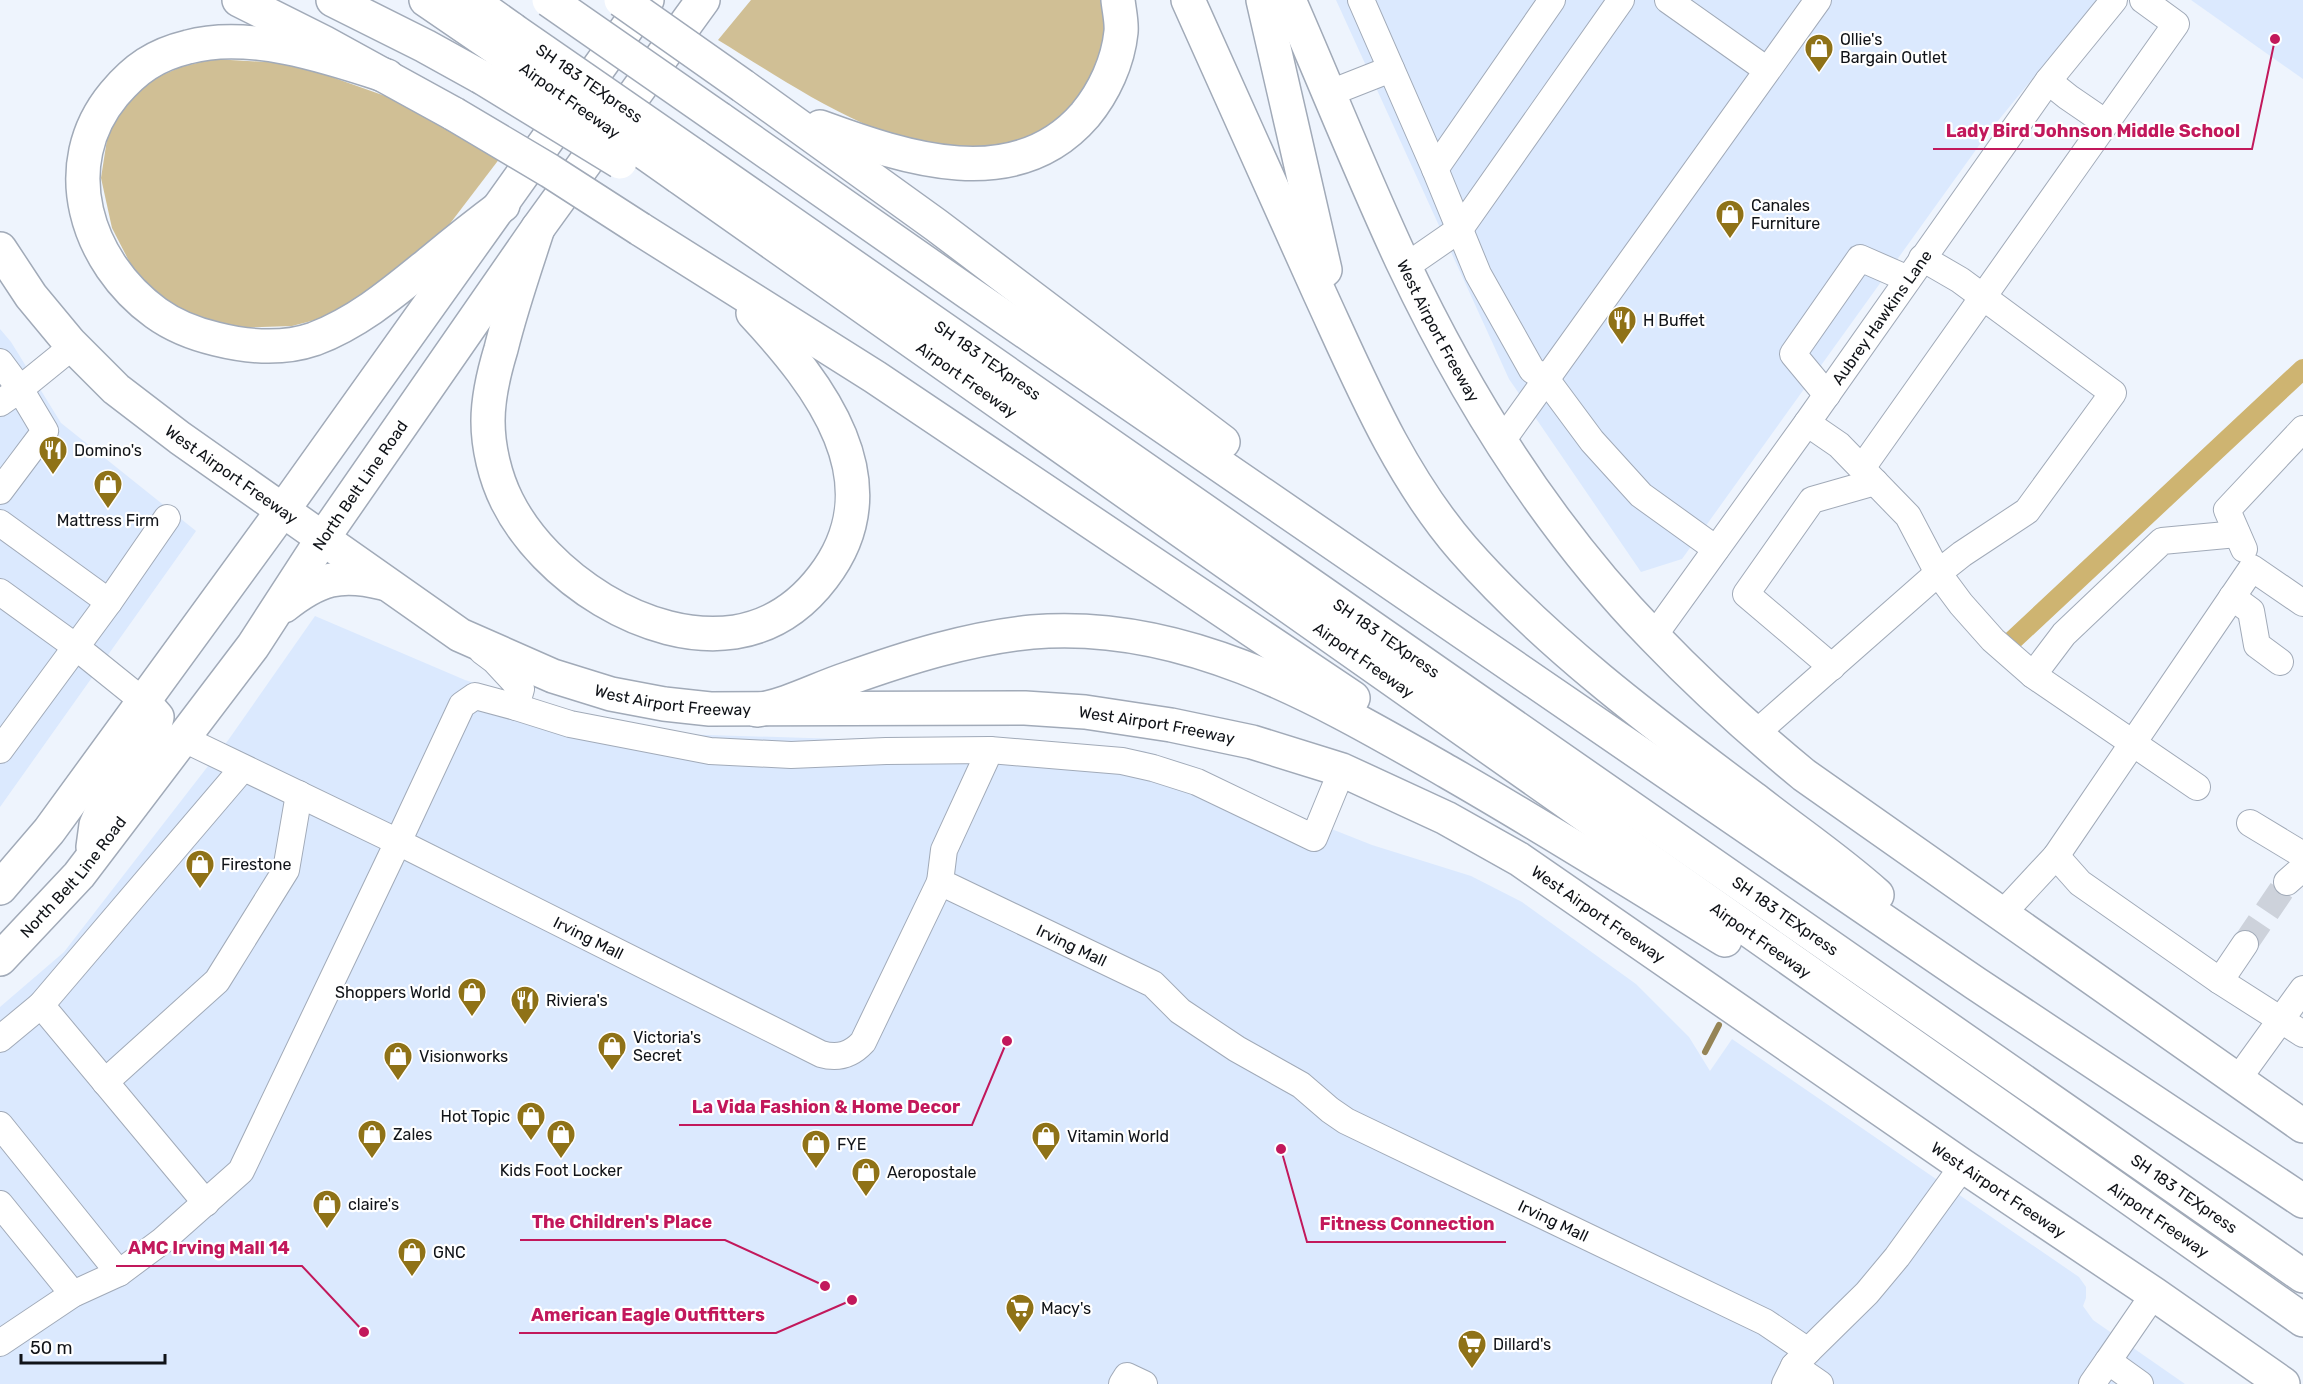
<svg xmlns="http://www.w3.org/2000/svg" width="2303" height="1384" font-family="Rubik,sans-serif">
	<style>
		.built { fill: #dbe9fe }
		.green { fill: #d0bf95 }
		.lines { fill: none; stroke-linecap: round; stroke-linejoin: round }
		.stream { stroke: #958456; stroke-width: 6 }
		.canal { stroke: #ceb471; stroke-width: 20 }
		.minor-tunnel { stroke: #cdd2db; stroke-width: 26; stroke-dasharray: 26 13; stroke-linecap: butt }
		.minor-casing { stroke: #a1aab8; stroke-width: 28 }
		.major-casing { stroke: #a1aab8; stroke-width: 36 }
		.highway-casing { stroke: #a1aab8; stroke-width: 36 }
		.minor { stroke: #fff; stroke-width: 26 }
		.major { stroke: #fff; stroke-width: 33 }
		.highway { stroke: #fff; stroke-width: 33 }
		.highway-bridge-casing { stroke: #a1aab8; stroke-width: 36; stroke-linecap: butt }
		.highway-bridge { stroke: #fff; stroke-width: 33 }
		.labels { text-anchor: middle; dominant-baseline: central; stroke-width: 4.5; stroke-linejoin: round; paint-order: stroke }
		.poi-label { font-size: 16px; fill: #101318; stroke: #fff; text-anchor: start }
		.street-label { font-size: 16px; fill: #101318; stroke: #fff }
		.leader { fill: none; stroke: #c2185b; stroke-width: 2 }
		.callout-dot { fill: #c2185b; stroke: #fff; stroke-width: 2 }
		.callout-label { font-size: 18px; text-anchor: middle; font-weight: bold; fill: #c2185b; stroke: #fff; stroke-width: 4.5; stroke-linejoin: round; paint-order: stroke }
	</style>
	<rect width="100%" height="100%" fill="#eef4fd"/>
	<!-- built -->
	<g class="built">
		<polygon points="1336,0 2097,0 1988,133 1682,559 1641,572 1509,379"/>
		<polygon points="2191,0 2303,0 2303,79"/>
		<polygon points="0,329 11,342 61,423 196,531 0,807"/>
		<polygon points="315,616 465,680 557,709 676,734 840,739 985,736 1144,751 1199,768 1291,813 1372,845 1471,876 1522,902 1636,984 1689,1037 1710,1071 1732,1039 2079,1277 2086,1287 2086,1298 2083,1306 2093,1320 2185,1384 0,1384 0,1007 64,952 229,739"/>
	</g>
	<!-- green -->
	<g class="green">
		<path d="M751 0H1106C1107 10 1110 22 1108 32 1104 52 1093 72 1084 91 1081 98 1078 106 1074 112 1066 125 1035 139 1020 143 914 174 804 92 718 40Z"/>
		<polygon points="213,59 284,63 312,70 388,97 500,158 439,238 342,313 292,326 236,328 184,311 159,296 131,265 112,228 101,178 108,133 126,106 148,81 181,67"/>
	</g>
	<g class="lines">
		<!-- stream -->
		<polyline class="stream" points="1705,1052 1719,1025"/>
		<!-- canal -->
		<polyline class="canal" points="2013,640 2303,369"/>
		<!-- minor-tunnel -->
		<polyline class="minor-tunnel" points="2245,944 2287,882"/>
		<!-- minor casing -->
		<g class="minor-casing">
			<g id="minor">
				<polyline points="1361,0 1435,169 1478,274 1532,370 1546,379 1592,441 1641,495 1716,549"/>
				<polyline points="1668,0 1767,70"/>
				<polyline points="2048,81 2068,97 2106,123"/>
				<polyline points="1330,93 1391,69"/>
				<polyline points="1435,169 1552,0"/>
				<polyline points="1405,267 1460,229 1621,0"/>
				<polyline points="0,362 20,389 73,346"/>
				<polyline points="1827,395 1793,354 1860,258 1908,279"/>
				<polyline points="0,403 20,389 45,431 0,491"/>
				<polyline points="1807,423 1839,445 1908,516 1938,573 1962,554 2027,511 2113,393 1960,280 1922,258"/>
				<polyline points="1502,441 1818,0"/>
				<polyline points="1862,468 2176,24 2143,0"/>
				<polyline points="0,523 109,602"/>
				<polyline points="2244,549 2227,510 2303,429"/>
				<polyline points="0,592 76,647 143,701"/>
				<polyline points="2232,597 2251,611 2257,645 2280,662"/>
				<path id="s1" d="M1653 637 1807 423 2048 81 2114 0"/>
				<path id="s2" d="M482 651 494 660 521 689 516 707 475 696 462 705 398 842 821 1054C838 1059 851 1055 863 1042L940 882 1153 984 1180 1011 1237 1049 1301 1085 1330 1110 1346 1121 1765 1322 1808 1351 1794 1366 1785 1384"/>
				<polyline points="1832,667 1746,594 1812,500 1875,482"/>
				<polyline points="2033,675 2064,634 2162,541 2237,534"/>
				<polyline points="516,707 570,724 710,751 791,755 886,751 990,750 1122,761 1153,768 1197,782 1314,838 1342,770"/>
				<polyline points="1755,734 1938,573 1961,604 1993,640 2033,675 2197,787"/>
				<polyline points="0,750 109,602 167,518"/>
				<polyline points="2250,823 2303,855"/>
				<polyline points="2056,856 2080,883 2220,981 2303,1034"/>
				<polyline points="940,882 944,850 990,750"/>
				<polyline points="2287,882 2303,868"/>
				<polyline points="2003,913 2056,856 2252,568 2303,603"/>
				<polyline points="2220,981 2245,944"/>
				<polyline points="41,1005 206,1203"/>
				<polyline points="0,1039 41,1005 243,768"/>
				<polyline points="2238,1079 2303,989"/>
				<polyline points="105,1082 217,981 286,870 299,794"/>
				<polyline points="0,1125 119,1273"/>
				<polyline points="0,1204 73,1294"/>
				<polyline points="0,1343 73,1294 119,1273 162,1241 241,1171 398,842 184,739"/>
				<polyline points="1808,1351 1867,1293 1897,1257 1963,1166"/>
				<polyline points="2108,1361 2154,1294"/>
				<polyline points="1794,1366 1820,1384"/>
				<polyline points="1122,1384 1127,1376 1144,1384"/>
				<polyline points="2092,1384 2108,1361 2140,1384"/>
			</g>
		</g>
		<!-- major casing -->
		<g class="major-casing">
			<g id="major">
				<path id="s3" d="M1289 0C1327 87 1362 175 1402 261 1466 397 1549 529 1654 637 1701 686 1752 732 1804 775L2303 1126"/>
				<path id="s4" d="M0 249 31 296 70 343 116 389 180 438 460 635 553 676 611 694 664 704 710 709 1025 708 1085 712 1171 725 1252 742 1342 770 1446 818 1519 859 1963 1166 2154 1294 2283 1384"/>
				<path d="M284 606C318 579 340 572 383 583"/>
				<polyline points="93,847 96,825 107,799 154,730 157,717 143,701"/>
				<polyline points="0,888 49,831 283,510 647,0"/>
				<path id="s5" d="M0 959 79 875 253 646 323 538 538 228 703 0"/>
			</g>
		</g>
		<!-- highway casing -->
		<g class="highway-casing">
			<g id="highway">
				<polyline points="239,0 323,42 454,114"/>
				<polyline points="333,0 425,46 481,77"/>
				<polyline points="426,0 499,50"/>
				<polyline points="471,0 513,30"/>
				<path d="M1188 0C1232 97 1275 195 1319 292 1360 381 1398 474 1463 549 1546 644 1658 727 1758 802 1799 834 1838 860 1877 895"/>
				<polyline points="1263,0 1325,270"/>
				<path d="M387 76C329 57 249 30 188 47 155 55 135 69 114 94 55 165 86 262 156 313 174 326 195 334 216 339 248 347 282 350 314 339 359 322 395 291 432 261 455 242 479 223 503 205"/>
				<polyline points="743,86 936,225 1223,442"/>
				<polyline points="720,119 969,293 1776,847 1975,983 2303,1201"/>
				<path d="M820 127C905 158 1015 196 1085 115 1104 92 1118 62 1121 32 1122 22 1119 10 1118 0"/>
				<path id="s6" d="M695 156 2303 1276"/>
				<path id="s7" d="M679 177C1221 557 1760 942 2303 1320"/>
				<path d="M538 228C525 268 511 308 501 349 494 372 488 396 488 421 488 447 495 477 507 501 545 577 648 645 735 632 772 626 801 606 823 577 896 482 819 384 753 313"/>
				<polyline points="640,229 875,377 1353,698"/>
				<path d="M757 710C788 705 817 689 847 679 906 658 969 638 1032 632 1186 619 1320 699 1448 772 1542 826 1633 883 1725 940"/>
			</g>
		</g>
		<!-- minor -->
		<use href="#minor" class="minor"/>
		<!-- major -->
		<use href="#major" class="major"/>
		<!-- highway -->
		<use href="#highway" class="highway"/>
		<!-- highway-bridge casing -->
		<g class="highway-bridge-casing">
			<g id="highway-bridge">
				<polyline points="549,0 720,119"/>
				<polyline points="621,0 743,86"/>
				<path id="s8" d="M513 30 695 156"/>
				<path id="s9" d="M499 50 679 177"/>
				<polyline points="481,77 620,162"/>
				<polyline points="454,114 550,171 640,229"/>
			</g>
		</g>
		<!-- highway-bridge -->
		<use href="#highway-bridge" class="highway-bridge"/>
	</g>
	<!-- icons -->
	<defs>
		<g id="shop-pin" transform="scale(1.5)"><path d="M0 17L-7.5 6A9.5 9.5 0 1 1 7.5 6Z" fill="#8f7217" stroke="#fff"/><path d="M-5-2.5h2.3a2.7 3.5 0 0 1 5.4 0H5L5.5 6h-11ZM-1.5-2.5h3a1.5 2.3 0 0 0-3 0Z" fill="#fff"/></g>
		<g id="restaurant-pin" transform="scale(1.5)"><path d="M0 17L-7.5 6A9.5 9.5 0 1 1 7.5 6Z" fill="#8f7217" stroke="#fff"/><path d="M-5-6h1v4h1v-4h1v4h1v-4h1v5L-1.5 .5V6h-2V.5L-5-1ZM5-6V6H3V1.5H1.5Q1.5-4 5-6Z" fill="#fff"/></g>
		<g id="supermarket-pin" transform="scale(1.5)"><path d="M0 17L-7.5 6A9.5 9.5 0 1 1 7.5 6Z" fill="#8f7217" stroke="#fff"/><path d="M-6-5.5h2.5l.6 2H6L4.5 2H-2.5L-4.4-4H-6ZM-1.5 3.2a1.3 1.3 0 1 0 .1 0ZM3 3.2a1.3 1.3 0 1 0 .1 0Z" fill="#fff"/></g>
	</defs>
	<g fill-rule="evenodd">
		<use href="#shop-pin" x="1819" y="48"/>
		<use href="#shop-pin" x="1730" y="214"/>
		<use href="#restaurant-pin" x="1622" y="320"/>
		<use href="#restaurant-pin" x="53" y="450"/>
		<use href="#shop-pin" x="108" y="484"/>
		<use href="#shop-pin" x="200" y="864"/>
		<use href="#shop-pin" x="472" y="992"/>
		<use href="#restaurant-pin" x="525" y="1000"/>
		<use href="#shop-pin" x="612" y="1046"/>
		<use href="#shop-pin" x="398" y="1056"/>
		<use href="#shop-pin" x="531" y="1116"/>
		<use href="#shop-pin" x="372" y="1134"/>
		<use href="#shop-pin" x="561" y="1134"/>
		<use href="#shop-pin" x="1046" y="1136"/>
		<use href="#shop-pin" x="816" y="1144"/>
		<use href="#shop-pin" x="866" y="1172"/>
		<use href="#shop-pin" x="327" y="1204"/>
		<use href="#shop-pin" x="412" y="1252"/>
		<use href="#supermarket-pin" x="1020" y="1308"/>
		<use href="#supermarket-pin" x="1472" y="1344"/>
	</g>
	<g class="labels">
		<!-- poi labels -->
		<g class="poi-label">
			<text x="1840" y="39">Ollie's<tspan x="1840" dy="18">Bargain Outlet</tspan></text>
			<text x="1751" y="205">Canales<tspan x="1751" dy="18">Furniture</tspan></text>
			<text x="1643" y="320">H Buffet</text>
			<text x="74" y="450">Domino's</text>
			<text x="108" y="520" text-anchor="middle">Mattress Firm</text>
			<text x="221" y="864">Firestone</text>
			<text x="451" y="992" text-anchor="end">Shoppers World</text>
			<text x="546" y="1000">Riviera's</text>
			<text x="633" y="1037">Victoria's<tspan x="633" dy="18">Secret</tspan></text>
			<text x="419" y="1056">Visionworks</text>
			<text x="510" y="1116" text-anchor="end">Hot Topic</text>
			<text x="393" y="1134">Zales</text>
			<text x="1067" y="1136">Vitamin World</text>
			<text x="837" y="1144">FYE</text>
			<text x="561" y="1170" text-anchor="middle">Kids Foot Locker</text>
			<text x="887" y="1172">Aeropostale</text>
			<text x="348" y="1204">claire's</text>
			<text x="433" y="1252">GNC</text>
			<text x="1041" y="1308">Macy's</text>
			<text x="1493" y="1344">Dillard's</text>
		</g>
		<!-- street labels -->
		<g class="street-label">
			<text stroke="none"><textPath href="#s8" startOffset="93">SH 183 TEXpress</textPath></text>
			<text stroke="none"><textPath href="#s9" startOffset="87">Airport Freeway</textPath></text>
			<text stroke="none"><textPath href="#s1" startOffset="393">Aubrey Hawkins Lane</textPath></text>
			<text stroke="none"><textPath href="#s3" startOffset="363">West Airport Freeway</textPath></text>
			<text stroke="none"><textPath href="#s6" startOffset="357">SH 183 TEXpress</textPath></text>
			<text stroke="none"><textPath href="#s7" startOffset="352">Airport Freeway</textPath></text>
			<text stroke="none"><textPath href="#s4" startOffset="326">West Airport Freeway</textPath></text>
			<text stroke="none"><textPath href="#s5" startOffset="596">North Belt Line Road</textPath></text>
			<text stroke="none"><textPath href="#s6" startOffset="843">SH 183 TEXpress</textPath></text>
			<text stroke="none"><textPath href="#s7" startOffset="838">Airport Freeway</textPath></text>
			<text stroke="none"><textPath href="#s4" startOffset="830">West Airport Freeway</textPath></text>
			<text stroke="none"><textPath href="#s4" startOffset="1316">West Airport Freeway</textPath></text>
			<text stroke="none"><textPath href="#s5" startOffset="110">North Belt Line Road</textPath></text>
			<text stroke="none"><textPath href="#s4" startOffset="1802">West Airport Freeway</textPath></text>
			<text stroke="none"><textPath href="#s6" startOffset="1329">SH 183 TEXpress</textPath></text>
			<text stroke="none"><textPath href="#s2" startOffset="496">Irving Mall</textPath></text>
			<text stroke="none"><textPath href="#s7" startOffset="1324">Airport Freeway</textPath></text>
			<text stroke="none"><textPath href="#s2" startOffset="1126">Irving Mall</textPath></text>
			<text stroke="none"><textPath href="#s4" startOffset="2288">West Airport Freeway</textPath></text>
			<text stroke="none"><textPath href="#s6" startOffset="1815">SH 183 TEXpress</textPath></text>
			<text stroke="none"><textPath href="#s2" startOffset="1684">Irving Mall</textPath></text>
			<text stroke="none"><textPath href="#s7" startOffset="1810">Airport Freeway</textPath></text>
		</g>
	</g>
	<!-- callouts -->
	<path class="leader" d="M2275 39L2252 149H1933M1007 1041L972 1125H679M825 1286L725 1240H520M1281 1149L1307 1242H1506M364 1332L302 1266H116M852 1300L776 1333H519"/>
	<g class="callout-dot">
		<circle cx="2275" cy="39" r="6"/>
		<circle cx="1007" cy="1041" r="6"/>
		<circle cx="825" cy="1286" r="6"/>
		<circle cx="1281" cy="1149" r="6"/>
		<circle cx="364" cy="1332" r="6"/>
		<circle cx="852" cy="1300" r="6"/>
	</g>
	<g class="callout-label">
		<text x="2093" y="137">Lady Bird Johnson Middle School</text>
		<text x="826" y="1113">La Vida Fashion &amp; Home Decor</text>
		<text x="622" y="1228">The Children's Place</text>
		<text x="1407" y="1230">Fitness Connection</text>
		<text x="209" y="1254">AMC Irving Mall 14</text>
		<text x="648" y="1321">American Eagle Outfitters</text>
	</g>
	<!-- scale -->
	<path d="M21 1354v9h144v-9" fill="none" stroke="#101318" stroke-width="3"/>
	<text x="30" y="1354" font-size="18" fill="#101318" stroke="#ffffff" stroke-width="4.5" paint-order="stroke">50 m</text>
</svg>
